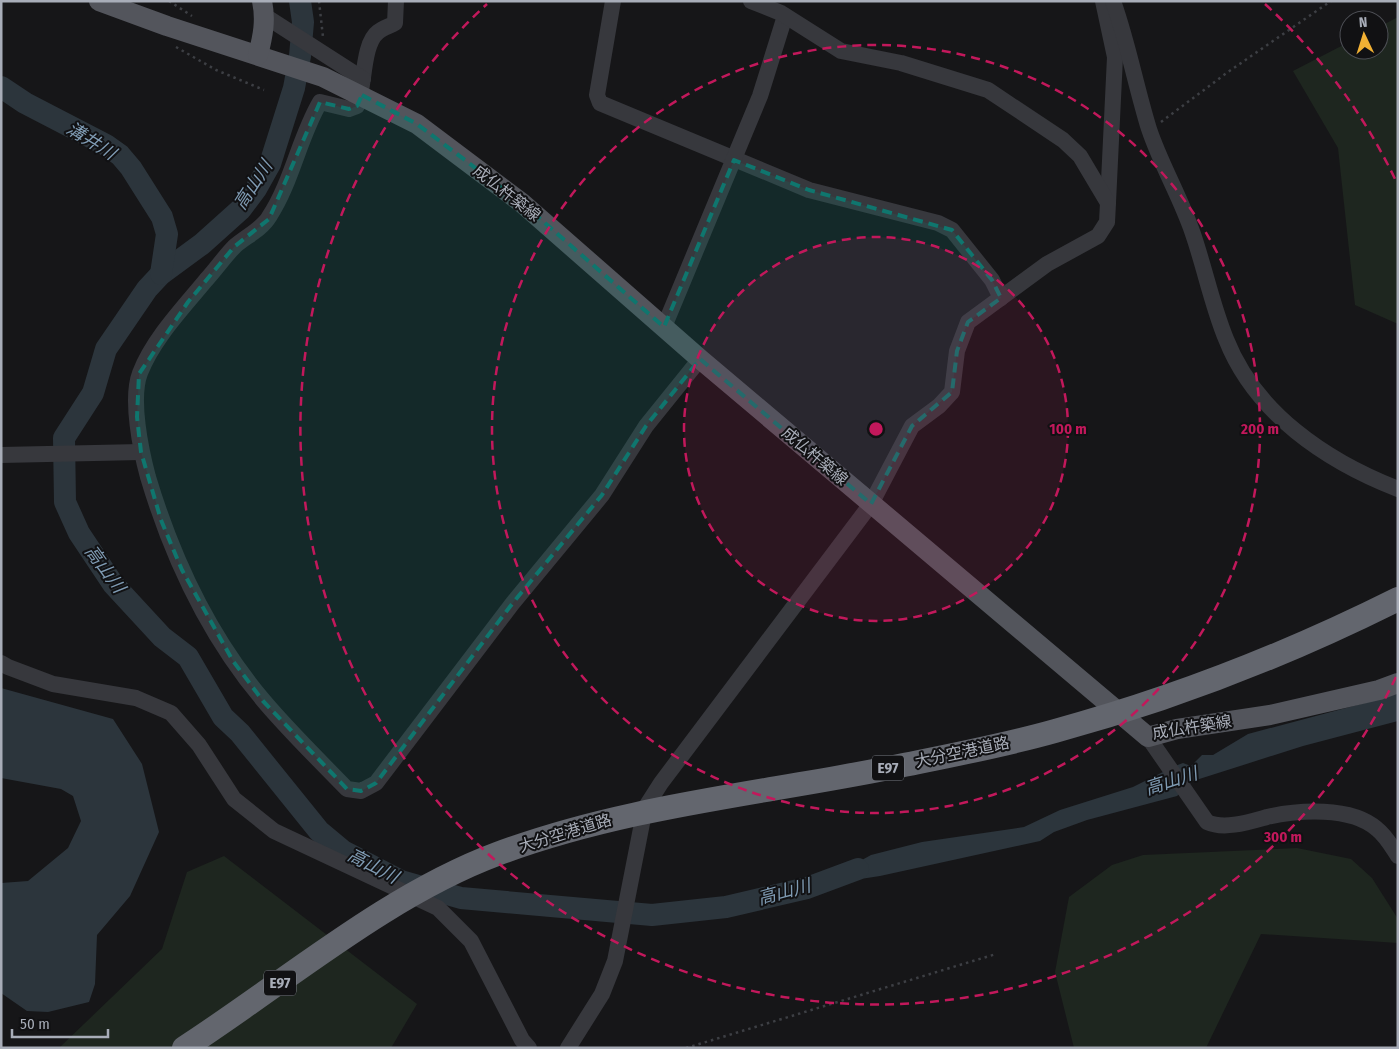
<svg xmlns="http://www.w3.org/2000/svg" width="1399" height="1049" font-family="'Fira Sans Condensed','Noto Sans JP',sans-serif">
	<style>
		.green { fill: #1e261f }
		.water { fill: #2c353c }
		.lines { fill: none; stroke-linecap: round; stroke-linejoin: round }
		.river { stroke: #2c353c; stroke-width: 22 }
		.path { stroke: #3d3f44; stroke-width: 2.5; stroke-dasharray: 2.5 4; stroke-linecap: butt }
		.minor { stroke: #37383d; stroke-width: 16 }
		.major { stroke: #53555c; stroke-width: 20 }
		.highway { stroke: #63666e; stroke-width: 24 }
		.marked { fill: #0f766e; fill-opacity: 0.2; stroke: #0f766e; stroke-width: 4; stroke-dasharray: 10 6; stroke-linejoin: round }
		.ring { fill: none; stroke: #c2185b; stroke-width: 2.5; stroke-dasharray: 9 6 }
		.labels { text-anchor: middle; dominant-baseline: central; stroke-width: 4; stroke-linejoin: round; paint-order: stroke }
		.shield { fill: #111113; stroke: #7b7e86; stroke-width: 1 }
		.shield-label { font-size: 15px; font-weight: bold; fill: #a8adb8 }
		.street-label { font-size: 16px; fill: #a8adb8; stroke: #111113 }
		.water-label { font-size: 18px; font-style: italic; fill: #7f9bb3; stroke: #111113 }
		.centre { fill: #c2185b; stroke: #111113; stroke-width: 2.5 }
		.ring-label { font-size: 15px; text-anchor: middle; font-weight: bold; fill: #c2185b; stroke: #111113; stroke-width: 4; stroke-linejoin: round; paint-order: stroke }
	</style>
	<rect width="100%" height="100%" fill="#161618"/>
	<!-- green -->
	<g class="green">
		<polygon points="1398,17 1398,324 1355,305 1338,148 1293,71 1349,42 1349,50 1379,50 1379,27"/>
		<polygon points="1297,848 1351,859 1372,878 1398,919 1398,943 1261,934 1206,1048 1074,1048 1055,972 1069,897 1112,865 1143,855"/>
		<polygon points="224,856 417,1004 391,1048 59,1048 162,949 187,872"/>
	</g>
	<!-- water -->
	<g class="water">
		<polygon points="1,688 113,719 142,764 159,832 130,896 97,935 95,984 89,1002 48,1012 27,1011 1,993 1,883 28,881 68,848 81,821 73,796 61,789 1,778"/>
		<polygon points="1398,691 1398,721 1303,746 1193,781 1177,796 1087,820 1054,832 1040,841 880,876 815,886 871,855 922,842 1024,827 1060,810 1133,787 1175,766 1183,763 1191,766 1202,755 1213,755 1248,734 1372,701"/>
	</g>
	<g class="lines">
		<!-- river -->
		<g class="river">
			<polyline points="300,1 303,22 300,56 294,88 270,164 256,189 241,209 202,244 161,274 147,289 106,349 93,393 64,438 65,502 79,533 113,584 162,637 188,657 223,717 240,733 319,831 343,851 401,881 461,898 652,915 726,907 807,888 858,869"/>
			<polyline points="1,87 25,103 106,145 120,155 131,168 162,217 167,234 161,274"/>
		</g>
		<!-- path -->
		<g class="path">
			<polyline points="169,1 192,16"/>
			<polyline points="319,1 323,37"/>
			<polyline points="176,47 216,70 264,90"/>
			<polyline points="1161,122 1228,72 1331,1"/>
			<polyline points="686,1048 996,954"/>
		</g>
		<!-- minor -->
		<g class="minor">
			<path d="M396 1 395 23C390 26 383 28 378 32 362 44 365 88 357 106L349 109 320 102C299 138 292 182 269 217 262 229 245 237 235 246 225 256 216 269 206 280 183 308 153 339 140 373 130 399 141 451 148 477 172 557 209 636 263 700 289 731 319 760 347 789L361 791 376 783 512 604 602 495 646 426 700 359"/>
			<polyline points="613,1 597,95 600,103 809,190 938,223 952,230 992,280 1001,298"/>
			<polyline points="1103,1 1115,57 1108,202"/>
			<path d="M1113 1C1128 43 1136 87 1149 129 1161 165 1181 198 1193 234 1205 269 1212 305 1226 339 1255 413 1326 461 1398 489"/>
			<polyline points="265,16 363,79"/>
			<polyline points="664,327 760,96 785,16"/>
			<polyline points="1,455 141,452"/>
			<polyline points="1,663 8,667 53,684 136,698 171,713 199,745 234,799 274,831 438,908 471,941 522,1040 529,1048"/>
			<path d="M1148 737 1207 822C1224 830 1249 822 1267 817 1298 810 1351 806 1377 829 1386 836 1392 847 1398 856"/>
			<polyline points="568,1048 602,994 615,961 645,808 661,783 871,504 912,426 939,406 952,392 957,351 968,322 1047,264 1098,236 1107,222 1108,203 1080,156 1063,140 988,90 901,63 841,51 781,13 751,1"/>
		</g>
		<!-- major -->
		<g class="major">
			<polyline points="99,1 167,26 323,77 417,124 522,203 700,359 1148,737 1177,729 1270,715 1379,690 1398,683"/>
			<path d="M258 55C263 36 266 20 262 1"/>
		</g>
		<!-- highway -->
		<path class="highway" d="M184 1048C283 984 387 895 497 854 625 806 761 794 894 767 948 756 1002 746 1055 731 1173 699 1288 654 1398 599"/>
	</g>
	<!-- marked area -->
	<path class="marked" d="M362 95 417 124 522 203 664 327 734 160 809 190 952 230 992 280 1001 298 968 322 957 351 952 392 912 426 871 504 700 359 646 426 602 495 512 604 376 783 361 791 347 789 263 701 233 661 182 570 161 520 141 452 137 417 139 374 188 302 234 247 269 219 320 102 349 109 357 106Z"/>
	<!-- distance rings -->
	<circle cx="876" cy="429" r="192" fill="#c2185b" fill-opacity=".12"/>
	<g class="ring">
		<circle cx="876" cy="429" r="192"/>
		<circle cx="876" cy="429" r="384"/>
		<path d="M1396 677A576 576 0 1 1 487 4M1265 4A576 576 0 0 1 1396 181"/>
	</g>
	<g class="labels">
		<!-- shield labels -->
		<g class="shield">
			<rect x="872" y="755.5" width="32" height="25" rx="4"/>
			<rect x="264" y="970.5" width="32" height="25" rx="4"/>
		</g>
		<g class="shield-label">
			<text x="888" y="768">E97</text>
			<text x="280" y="983">E97</text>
		</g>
		<!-- street labels -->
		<g class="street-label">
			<text transform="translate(507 193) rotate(38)">成仏杵築線</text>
			<text transform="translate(815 456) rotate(40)">成仏杵築線</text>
			<text transform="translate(1192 727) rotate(-9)">成仏杵築線</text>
			<text transform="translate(962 752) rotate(-12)">大分空港道路</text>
			<text transform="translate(565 833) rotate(-17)">大分空港道路</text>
		</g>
		<!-- water labels -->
		<g class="water-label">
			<text transform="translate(91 141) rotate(32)">溝井川</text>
			<text transform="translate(253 185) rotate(-57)">高山川</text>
			<text transform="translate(105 569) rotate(54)">高山川</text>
			<text transform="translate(1171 781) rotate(-18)">高山川</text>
			<text transform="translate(373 866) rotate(27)">高山川</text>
			<text transform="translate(784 892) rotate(-15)">高山川</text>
		</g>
	</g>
	<circle cx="876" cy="429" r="8" class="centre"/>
	<g class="ring-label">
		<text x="1068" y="434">100 m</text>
		<text x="1260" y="434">200 m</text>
		<text x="1283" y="842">300 m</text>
	</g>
	<!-- border -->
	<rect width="1399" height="1049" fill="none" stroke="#a8adb8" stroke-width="5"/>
	<!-- north arrow -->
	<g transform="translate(1364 35) rotate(356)"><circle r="24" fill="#111113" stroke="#4d4f55"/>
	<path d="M0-4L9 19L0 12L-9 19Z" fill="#f2b134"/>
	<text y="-8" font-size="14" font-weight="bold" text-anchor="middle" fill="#a8adb8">N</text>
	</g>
	<!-- scale -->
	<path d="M12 1029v8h96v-8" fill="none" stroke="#a8adb8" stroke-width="2.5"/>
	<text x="20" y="1029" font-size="15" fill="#a8adb8" stroke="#111113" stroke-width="4" paint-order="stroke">50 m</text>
</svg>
